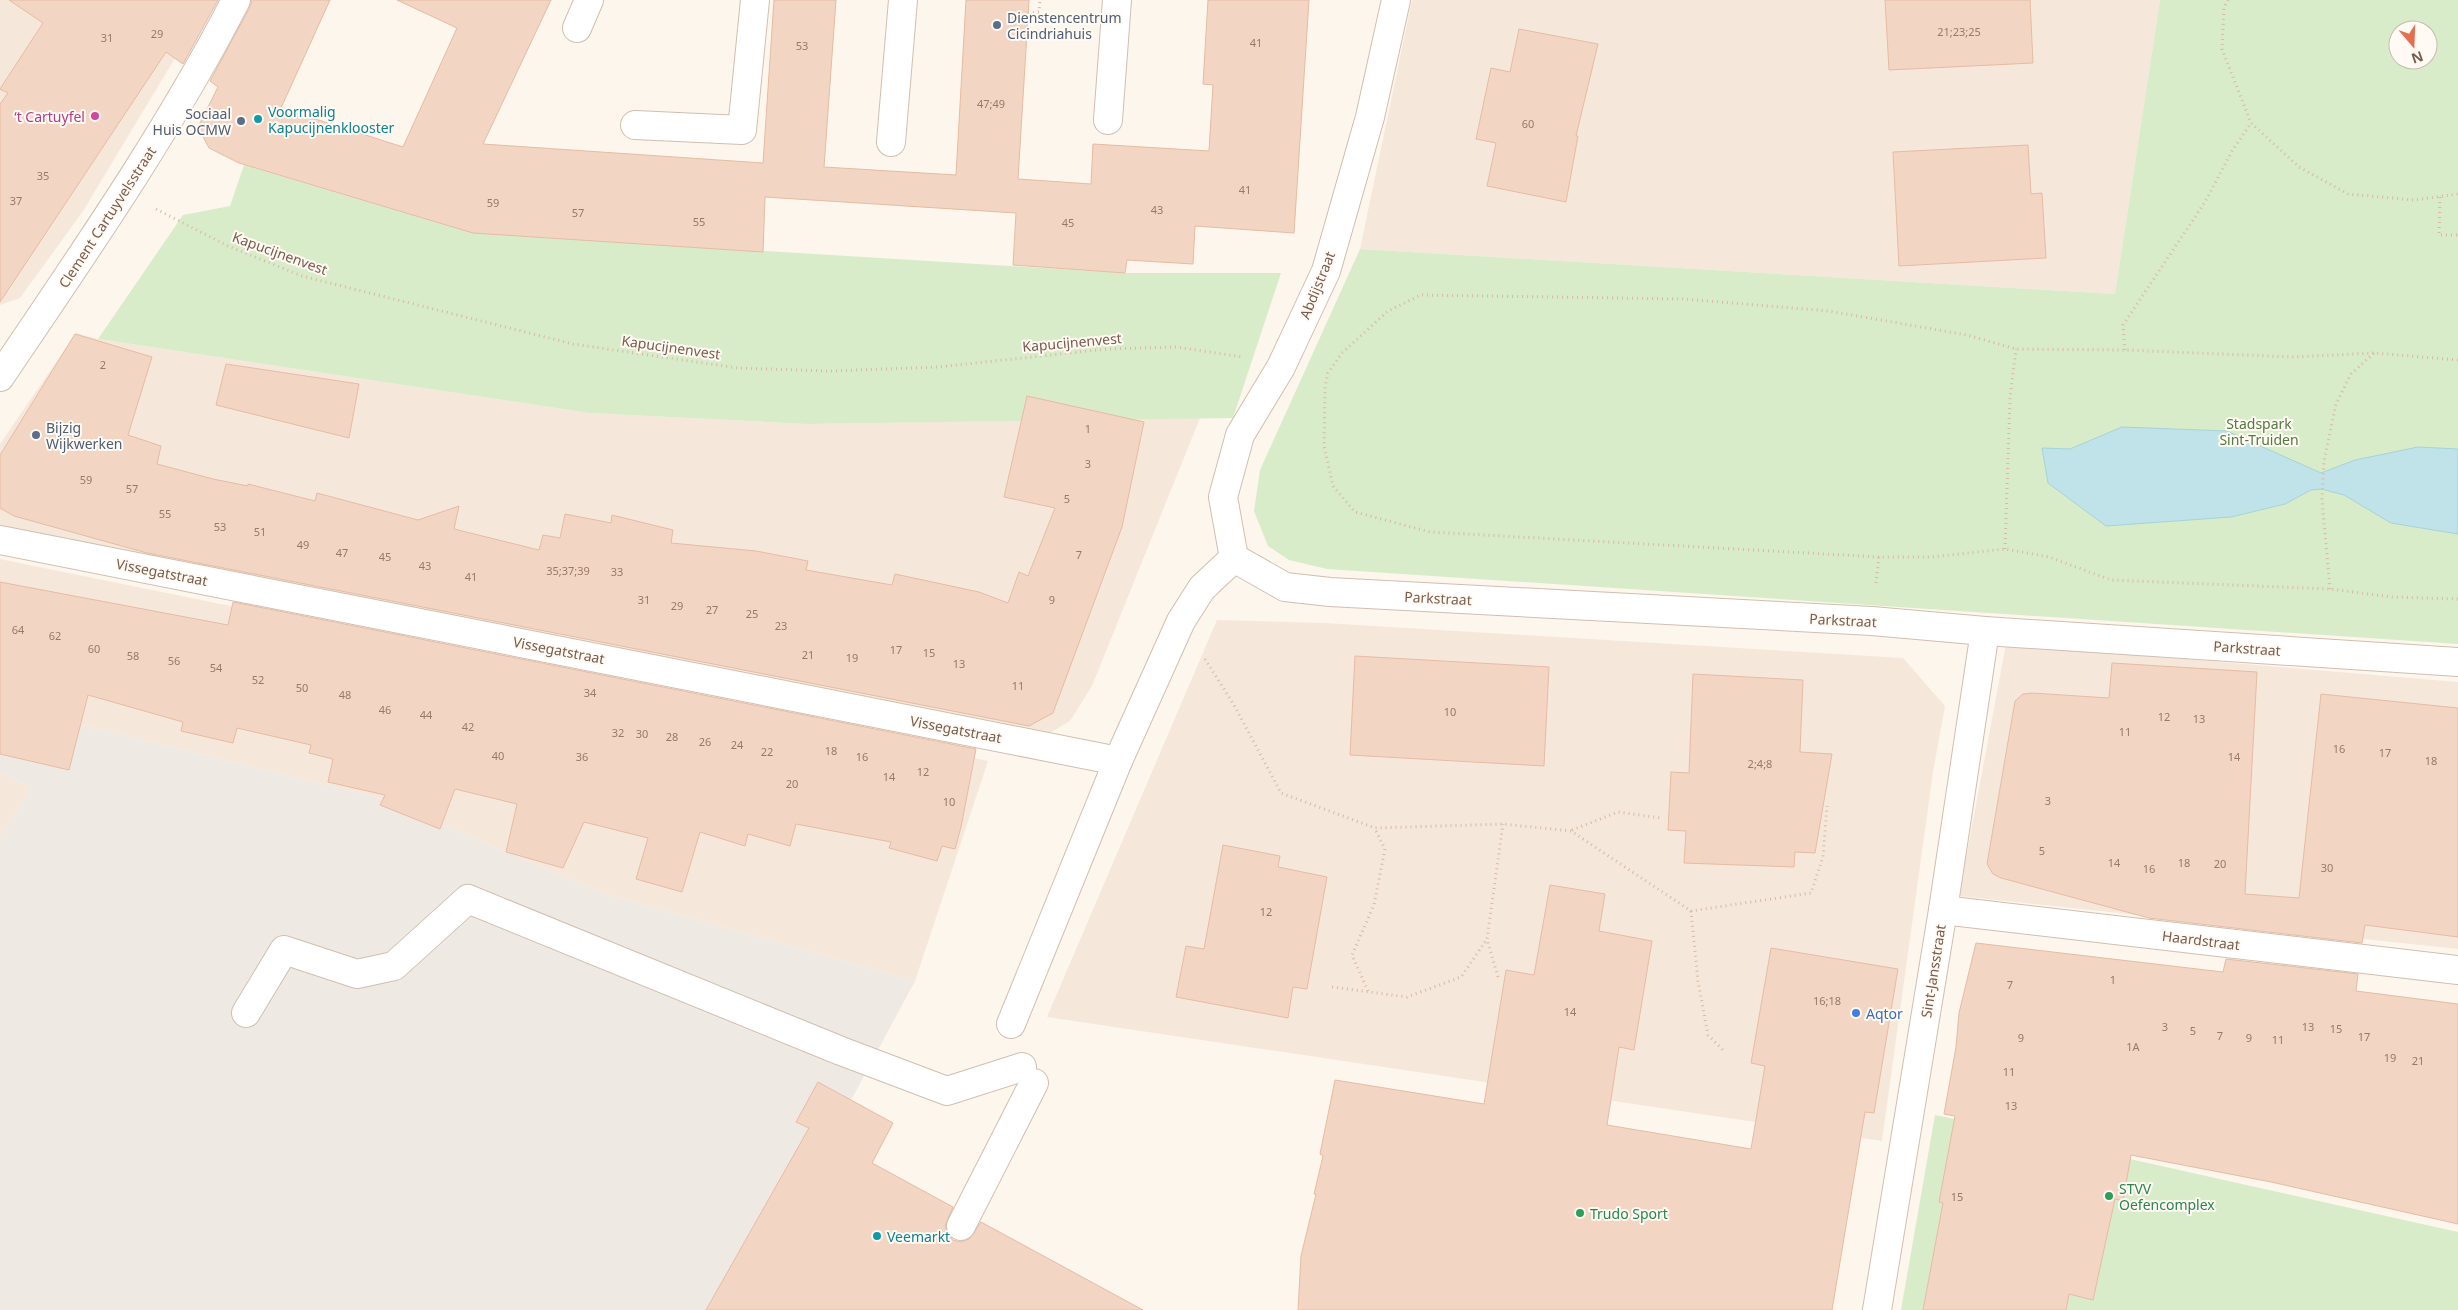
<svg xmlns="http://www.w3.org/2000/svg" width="2458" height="1310" font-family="'Noto Sans',sans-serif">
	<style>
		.residential { fill: #f5e8da }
		.industrial { fill: #efe9e4 }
		.green { fill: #d8ecc9; fill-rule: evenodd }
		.water { fill: #bfe3e8; stroke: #a5d3da }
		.building { fill: #f3d5c3; stroke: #e6bba3 }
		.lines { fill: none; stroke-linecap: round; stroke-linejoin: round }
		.minor-casing { stroke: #d1beb0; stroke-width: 30 }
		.path { stroke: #d9b8a5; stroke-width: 3; stroke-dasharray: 1 4; stroke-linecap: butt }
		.minor { stroke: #fff; stroke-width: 28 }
		.service-dot { fill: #5c6f8a; stroke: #fffaf3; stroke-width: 2 }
		.hotel-dot { fill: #d1479c; stroke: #fffaf3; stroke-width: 2 }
		.culture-dot { fill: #0f9aa8; stroke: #fffaf3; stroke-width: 2 }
		.shop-dot { fill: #3f7fe0; stroke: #fffaf3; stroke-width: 2 }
		.leisure-dot { fill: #2e9e5b; stroke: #fffaf3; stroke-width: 2 }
		.labels { text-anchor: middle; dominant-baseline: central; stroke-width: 4; stroke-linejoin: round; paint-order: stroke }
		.number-label { font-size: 11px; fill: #987a6a }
		.service-label { font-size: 14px; fill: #4e5e75; stroke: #fffaf3; text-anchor: start }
		.culture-label { font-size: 14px; fill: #0d838f; stroke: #fffaf3; text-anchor: start }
		.hotel-label { font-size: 14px; fill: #b23c85; stroke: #fffaf3; text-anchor: end }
		.street-label { font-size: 14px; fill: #7a5c4d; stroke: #fffaf3 }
		.park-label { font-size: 14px; fill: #537a41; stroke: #fffaf3 }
		.shop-label { font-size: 14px; fill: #366cbe; stroke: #fffaf3; text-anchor: start }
		.leisure-label { font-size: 14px; fill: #27864d; stroke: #fffaf3; text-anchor: start }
	</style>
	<rect width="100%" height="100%" fill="#fdf6ec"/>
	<!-- residential -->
	<g class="residential">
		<polygon points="0,0 210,0 83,211 20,298 0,305"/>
		<polygon points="1412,0 2160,0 2115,294 1360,249"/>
		<polygon points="76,333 98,339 589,413 806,424 1200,418 1092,686 1070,721 1046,735 0,528 0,444"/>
		<polygon points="0,559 988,761 915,981 605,894 380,798 0,705"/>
		<polygon points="1217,620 1325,623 1903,658 1945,706 1933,772 1882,1141 1047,1017"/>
		<polygon points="2006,644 2458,682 2458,949 1959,896"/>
		<polygon points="0,773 31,787 0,838"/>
	</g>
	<!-- industrial -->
	<polygon class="industrial" points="0,705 380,798 605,894 915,981 842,1117 717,1310 0,1310 0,838 31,787 0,773"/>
	<!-- green -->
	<g class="green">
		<path d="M2160 0H2458V644L1327 569 1289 560 1268 546 1254 511 1260 470 1360 249 2115 294ZM2398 30H2428V60H2398Z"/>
		<polygon points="244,165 460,229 521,236 1125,273 1281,273 1233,418 806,424 589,413 98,339 183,215 230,206"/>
		<polygon points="1935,1115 2068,1142 2067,1145 2458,1232 2458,1310 1901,1310"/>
	</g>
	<!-- water -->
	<polygon class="water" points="2122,427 2227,431 2321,473 2355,460 2418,447 2458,449 2458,534 2391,523 2344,495 2321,489 2311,490 2285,504 2231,517 2106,526 2048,483 2042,448 2070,449"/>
	<!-- building -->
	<g class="building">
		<polygon points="9,0 218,0 183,64 166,52 0,302 0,104 8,93 0,89 43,23"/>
		<polygon points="252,0 330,0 281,108 403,147 457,28 397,0 551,0 483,144 763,163 774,0 836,0 824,167 956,175 966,0 1029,0 1018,179 1091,184 1093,144 1209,151 1213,85 1203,84 1208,0 1309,0 1294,233 1195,226 1193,264 1127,260 1125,273 1013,265 1016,213 765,197 763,252 473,233 239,163 209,148 198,127 218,87 210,81 250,7"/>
		<polygon points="1885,0 2030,0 2033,63 1889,70"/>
		<polygon points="1519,29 1598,44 1576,136 1578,136 1566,202 1487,186 1496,143 1476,139 1491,68 1510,72"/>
		<polygon points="2028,145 2031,194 2042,193 2046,258 1899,266 1893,152"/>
		<polygon points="75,334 152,357 128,435 161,446 157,464 213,479 248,486 248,484 315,501 317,493 418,520 459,506 454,529 539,550 543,535 560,538 565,514 611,523 612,515 673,530 671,543 756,551 808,561 806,570 892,585 895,574 979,592 1008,603 1019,572 1028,576 1055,508 1004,497 1027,396 1144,422 1122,527 1057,702 1053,713 1029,726 147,553 14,516 0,508 0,455"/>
		<polygon points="226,364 359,384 349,438 216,405"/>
		<polygon points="0,582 228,625 233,602 976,749 961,827 955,849 942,846 937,861 889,848 891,842 796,824 790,846 748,834 745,846 700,832 682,892 636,879 648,838 584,822 563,868 506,852 517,804 455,789 440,829 380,805 385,795 328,782 333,759 309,753 311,745 237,728 233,743 181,731 183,722 88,695 69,770 0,754"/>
		<polygon points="1355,656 1549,667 1544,766 1350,755"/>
		<polygon points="2112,663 2257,672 2245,894 2299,898 2321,694 2458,708 2458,937 2365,925 2362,943 2149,918 2001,878 1993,874 1987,864 2015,701 2023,694 2032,693 2109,698"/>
		<polygon points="1693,674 1803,680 1800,752 1832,754 1815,853 1795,852 1794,867 1684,863 1686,831 1668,830 1671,772 1689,773"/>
		<polygon points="1223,845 1280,856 1278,867 1327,877 1307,989 1293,987 1288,1018 1176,997 1186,946 1204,949"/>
		<polygon points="1550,885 1605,894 1599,931 1652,941 1634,1050 1619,1047 1607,1125 1751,1149 1765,1066 1751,1063 1771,948 1898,969 1874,1113 1865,1112 1832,1310 1298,1310 1301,1256 1316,1194 1314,1194 1323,1156 1320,1154 1335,1080 1484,1104 1506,970 1534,975"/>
		<polygon points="1976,943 2223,972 2226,959 2358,974 2356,991 2458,1004 2458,1224 2271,1182 2131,1155 2123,1201 2115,1199 2093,1300 2069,1294 2066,1310 1923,1310 1943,1203 1939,1202 1955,1116 1944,1114 1956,1047 1959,1013"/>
		<polygon points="818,1082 893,1123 872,1163 953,1207 945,1226 948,1234 953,1240 961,1242 969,1239 981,1222 1143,1310 706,1310 809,1128 796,1122"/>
	</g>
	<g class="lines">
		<!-- minor casing -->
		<g class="minor-casing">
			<g id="minor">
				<polyline points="577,28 589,0"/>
				<polyline points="1108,120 1117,0"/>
				<polyline points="635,125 742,130 755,0"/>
				<polyline points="891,142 903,0"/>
				<path d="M0 377C83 254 168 132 236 0"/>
				<polyline points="0,540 1118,761"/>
				<polyline points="1234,558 1285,587 1330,592 1872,621 1985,631 2458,662"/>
				<polyline points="1234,558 1223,497 1240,435 1281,367 1326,271 1370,117 1396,0"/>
				<polyline points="1943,910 2458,970"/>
				<polyline points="246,1013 284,950 357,974 394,966 468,899 841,1051 947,1091 1022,1067"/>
				<polyline points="1011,1024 1118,761 1181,621 1202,588 1234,558"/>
				<polyline points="961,1226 1034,1083"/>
				<polyline points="1877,1310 1943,910 1985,631"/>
			</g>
		</g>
		<!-- path -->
		<g class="path">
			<polyline points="2228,0 2224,7 2222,49 2251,123 2299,167 2348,194 2414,200 2458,194"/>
			<polyline points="1028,13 1039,12 1040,0"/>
			<polyline points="2440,197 2439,235 2458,235"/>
			<polyline points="156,209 228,246 302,276 573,344 738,368 829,371 938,367 1107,349 1176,347 1243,357"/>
			<polyline points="2125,350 2123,325 2205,202 2232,151 2251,123"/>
			<polyline points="2458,360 2374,353 2293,357 2125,350 2016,349 1967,335 1829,311 1684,299 1421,295 1388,311 1342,353 1328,373 1325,387 1324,446 1333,486 1355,512 1430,532 1879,557 1932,557 2005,549 2049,557 2111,580 2330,589 2392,597 2458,599"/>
			<polyline points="2005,549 2010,398 2016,349"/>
			<polyline points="1876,583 1879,557"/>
			<polyline points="2330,589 2322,499 2324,461 2336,404 2351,374 2374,353"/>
			<polyline points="1205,659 1234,705 1281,793 1375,828 1503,824 1571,831 1691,911 1811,893 1823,857 1827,806"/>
			<polyline points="1572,830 1618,812 1661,818"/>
			<polyline points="1691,911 1698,981 1708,1035 1724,1051"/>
			<polyline points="1498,977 1487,939 1503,824"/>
			<polyline points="1332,987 1407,997 1461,977 1487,939"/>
			<polyline points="1368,991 1352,955 1374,905 1385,849 1375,829"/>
		</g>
		<!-- minor -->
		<use href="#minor" class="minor"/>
	</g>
	<!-- markers -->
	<g class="service-dot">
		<circle cx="997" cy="25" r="5"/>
		<circle cx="241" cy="121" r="5"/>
		<circle cx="36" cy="435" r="5"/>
	</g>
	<circle class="hotel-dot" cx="95" cy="116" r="5"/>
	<g class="culture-dot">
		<circle cx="258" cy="119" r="5"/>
		<circle cx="877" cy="1236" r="5"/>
	</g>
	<circle class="shop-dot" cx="1856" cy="1013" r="5"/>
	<g class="leisure-dot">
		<circle cx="2109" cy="1196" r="5"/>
		<circle cx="1580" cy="1213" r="5"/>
	</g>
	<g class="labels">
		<!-- number labels -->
		<g class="number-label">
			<text x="1959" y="31">21;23;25</text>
			<text x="157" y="33">29</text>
			<text x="107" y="37">31</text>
			<text x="1256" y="42">41</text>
			<text x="802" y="45">53</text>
			<text x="991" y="103">47;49</text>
			<text x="1528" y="123">60</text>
			<text x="43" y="175">35</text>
			<text x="1245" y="189">41</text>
			<text x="16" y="200">37</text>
			<text x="493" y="202">59</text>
			<text x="1157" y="209">43</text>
			<text x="578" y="212">57</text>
			<text x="699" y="221">55</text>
			<text x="1068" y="222">45</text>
			<text x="103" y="364">2</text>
			<text x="1088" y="428">1</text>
			<text x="1088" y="463">3</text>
			<text x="86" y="479">59</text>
			<text x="132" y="488">57</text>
			<text x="1067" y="498">5</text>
			<text x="165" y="513">55</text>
			<text x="220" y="526">53</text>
			<text x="260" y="531">51</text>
			<text x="303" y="544">49</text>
			<text x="342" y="552">47</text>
			<text x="1079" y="554">7</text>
			<text x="385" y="556">45</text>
			<text x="425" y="565">43</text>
			<text x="568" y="570">35;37;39</text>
			<text x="617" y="571">33</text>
			<text x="471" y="576">41</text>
			<text x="644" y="599">31</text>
			<text x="1052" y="599">9</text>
			<text x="677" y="605">29</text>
			<text x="712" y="609">27</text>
			<text x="752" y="613">25</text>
			<text x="781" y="625">23</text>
			<text x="18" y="629">64</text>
			<text x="55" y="635">62</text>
			<text x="94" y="648">60</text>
			<text x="896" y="649">17</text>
			<text x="929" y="652">15</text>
			<text x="808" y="654">21</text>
			<text x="133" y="655">58</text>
			<text x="852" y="657">19</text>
			<text x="174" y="660">56</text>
			<text x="959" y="663">13</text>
			<text x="216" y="667">54</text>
			<text x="258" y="679">52</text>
			<text x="1018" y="685">11</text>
			<text x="302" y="687">50</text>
			<text x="590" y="692">34</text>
			<text x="345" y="694">48</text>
			<text x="385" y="709">46</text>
			<text x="1450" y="711">10</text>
			<text x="426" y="714">44</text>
			<text x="2164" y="716">12</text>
			<text x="2199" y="718">13</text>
			<text x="468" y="726">42</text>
			<text x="2125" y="731">11</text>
			<text x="618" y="732">32</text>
			<text x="642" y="733">30</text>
			<text x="672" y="736">28</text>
			<text x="705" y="741">26</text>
			<text x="737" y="744">24</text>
			<text x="2339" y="748">16</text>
			<text x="831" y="750">18</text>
			<text x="767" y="751">22</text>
			<text x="2385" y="752">17</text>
			<text x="498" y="755">40</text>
			<text x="582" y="756">36</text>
			<text x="862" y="756">16</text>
			<text x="2234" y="756">14</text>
			<text x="2431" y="760">18</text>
			<text x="1760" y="763">2;4;8</text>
			<text x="923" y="771">12</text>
			<text x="889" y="776">14</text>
			<text x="792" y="783">20</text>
			<text x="2048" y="800">3</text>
			<text x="949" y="801">10</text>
			<text x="2042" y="850">5</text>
			<text x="2114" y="862">14</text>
			<text x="2184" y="862">18</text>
			<text x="2220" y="863">20</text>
			<text x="2327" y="867">30</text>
			<text x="2149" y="868">16</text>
			<text x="1266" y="911">12</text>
			<text x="2113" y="979">1</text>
			<text x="2010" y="984">7</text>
			<text x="1827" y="1000">16;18</text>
			<text x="1570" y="1011">14</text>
			<text x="2165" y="1026">3</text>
			<text x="2308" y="1026">13</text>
			<text x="2336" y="1028">15</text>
			<text x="2193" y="1030">5</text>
			<text x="2220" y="1035">7</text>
			<text x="2364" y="1036">17</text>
			<text x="2021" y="1037">9</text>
			<text x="2249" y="1037">9</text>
			<text x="2278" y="1039">11</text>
			<text x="2133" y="1046">1A</text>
			<text x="2390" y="1057">19</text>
			<text x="2418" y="1060">21</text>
			<text x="2009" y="1071">11</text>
			<text x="2011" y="1105">13</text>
			<text x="1957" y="1196">15</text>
		</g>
		<!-- service labels -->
		<g class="service-label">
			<text x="1007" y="17">Dienstencentrum<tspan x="1007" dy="16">Cicindriahuis</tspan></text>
			<text x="231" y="113" text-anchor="end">Sociaal<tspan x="231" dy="16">Huis OCMW</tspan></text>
			<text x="46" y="427">Bijzig<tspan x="46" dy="16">Wijkwerken</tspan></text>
		</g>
		<!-- culture labels -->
		<g class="culture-label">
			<text x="268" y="111">Voormalig<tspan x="268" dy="16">Kapucijnenklooster</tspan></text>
			<text x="887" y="1236">Veemarkt</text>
		</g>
		<!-- hotel labels -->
		<g class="hotel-label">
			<text x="85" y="116">‘t Cartuyfel</text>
		</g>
		<!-- street labels -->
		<g class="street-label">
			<text transform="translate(107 217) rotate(-57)">Clement Cartuyvelsstraat</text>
			<text transform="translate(280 253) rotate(20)">Kapucijnenvest</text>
			<text transform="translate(1317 285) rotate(-68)">Abdijstraat</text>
			<text transform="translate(1072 342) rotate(-5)">Kapucijnenvest</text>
			<text transform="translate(671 347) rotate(8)">Kapucijnenvest</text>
			<text transform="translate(162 572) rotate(11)">Vissegatstraat</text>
			<text transform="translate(1438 598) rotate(3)">Parkstraat</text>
			<text transform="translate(1843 620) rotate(3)">Parkstraat</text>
			<text transform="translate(2247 648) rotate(4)">Parkstraat</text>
			<text transform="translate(559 650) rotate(11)">Vissegatstraat</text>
			<text transform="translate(956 729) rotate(11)">Vissegatstraat</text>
			<text transform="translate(2201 940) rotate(7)">Haardstraat</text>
			<text transform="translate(1933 971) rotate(-81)">Sint-Jansstraat</text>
		</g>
		<!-- park labels -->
		<g class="park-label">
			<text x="2259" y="423">Stadspark<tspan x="2259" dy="16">Sint-Truiden</tspan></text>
		</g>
		<!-- shop labels -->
		<g class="shop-label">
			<text x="1866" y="1013">Aqtor</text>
		</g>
		<!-- leisure labels -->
		<g class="leisure-label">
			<text x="2119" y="1188">STVV<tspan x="2119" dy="16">Oefencomplex</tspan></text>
			<text x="1590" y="1213">Trudo Sport</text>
		</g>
	</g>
	<!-- north arrow -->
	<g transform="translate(2413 45) rotate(161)"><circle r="24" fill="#fffaf3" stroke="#cabbb1"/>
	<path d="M0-4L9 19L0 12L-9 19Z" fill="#e76f51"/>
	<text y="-8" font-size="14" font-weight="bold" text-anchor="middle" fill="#7a5c4d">N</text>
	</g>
</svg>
